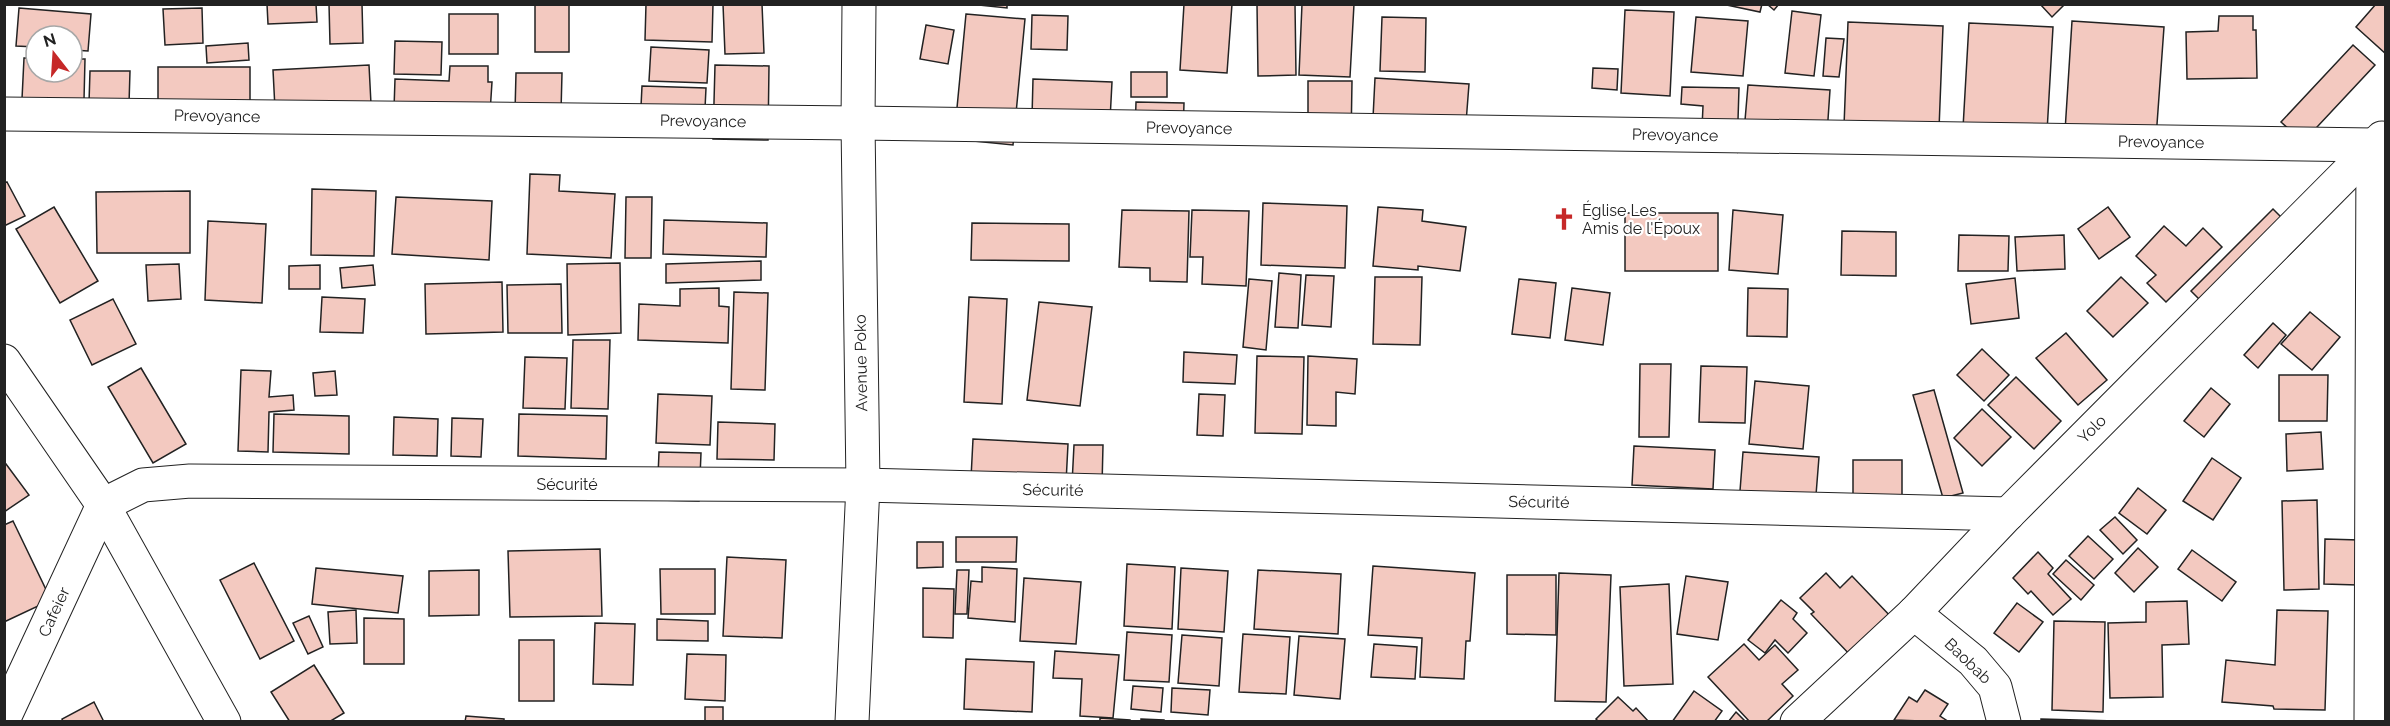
<svg xmlns="http://www.w3.org/2000/svg" width="2390" height="726" font-family="Raleway,sans-serif">
	<style>
		.building { fill: #f3c9c0; stroke: #222; stroke-width: 1.5 }
		.lines { fill: none; stroke-linecap: round; stroke-linejoin: round }
		.street-casing { stroke: #222; stroke-width: 35 }
		.street { stroke: #fff; stroke-width: 33 }
		.labels { text-anchor: middle; dominant-baseline: central; stroke-width: 4.5; stroke-linejoin: round; paint-order: stroke }
		.street-label { font-size: 16px; fill: #222; stroke: #fff }
		.poi-label { font-size: 16px; fill: #222; stroke: #fff; text-anchor: start }
	</style>
	<rect width="100%" height="100%" fill="#fff"/>
	<!-- building -->
	<g class="building">
		<polygon points="267,4 316,4 317,22 268,24"/>
		<polygon points="329,4 362,4 363,43 330,44"/>
		<rect x="535" y="4" width="34" height="48"/>
		<polygon points="646,4 713,4 712,42 645,40"/>
		<polygon points="723,4 762,4 764,53 725,54"/>
		<polygon points="969,4 1007,4 1007,8"/>
		<polygon points="1184,4 1232,4 1227,73 1180,70"/>
		<polygon points="1257,4 1295,4 1296,75 1258,76"/>
		<polygon points="1302,4 1354,4 1350,77 1299,75"/>
		<polygon points="1722,4 1762,4 1760,12"/>
		<polygon points="1767,4 1779,4 1774,10"/>
		<polygon points="2040,4 2065,4 2052,17"/>
		<polygon points="2376,4 2386,4 2386,54 2356,27"/>
		<polygon points="19,8 91,14 88,51 72,50 72,36 36,36 36,47 16,46"/>
		<polygon points="202,8 203,43 165,45 163,9"/>
		<polygon points="1625,10 1674,12 1670,96 1621,93"/>
		<polygon points="1792,11 1821,15 1814,76 1785,73"/>
		<rect x="449" y="14" width="49" height="40"/>
		<polygon points="966,14 1025,19 1013,145 954,139"/>
		<polygon points="1032,15 1068,16 1067,50 1031,49"/>
		<polygon points="2219,16 2253,16 2253,30 2256,30 2257,78 2187,79 2186,32 2218,31"/>
		<polygon points="1382,17 1426,18 1425,72 1380,71"/>
		<polygon points="1696,17 1748,21 1743,76 1691,72"/>
		<polygon points="2072,21 2164,27 2155,152 2064,147"/>
		<polygon points="1848,22 1943,26 1939,129 1844,126"/>
		<polygon points="1969,23 2053,27 2047,132 1963,128"/>
		<polygon points="926,25 954,30 948,64 920,59"/>
		<polygon points="1826,38 1844,39 1839,77 1823,76"/>
		<polygon points="395,41 442,42 441,75 394,74"/>
		<polygon points="248,43 249,60 207,63 206,46"/>
		<polygon points="2353,45 2375,65 2303,142 2281,122"/>
		<polygon points="651,47 709,50 707,83 649,81"/>
		<polygon points="24,58 36,58 36,72 72,72 72,59 85,59 84,100 22,99"/>
		<polygon points="369,65 371,104 275,109 273,70"/>
		<polygon points="715,65 769,66 768,140 713,139"/>
		<polygon points="450,66 488,66 488,82 492,82 490,113 394,109 395,79 449,81"/>
		<rect x="158" y="67" width="92" height="41"/>
		<polygon points="1593,68 1618,69 1617,90 1592,88"/>
		<polygon points="90,71 130,71 129,104 89,103"/>
		<rect x="1131" y="72" width="36" height="25"/>
		<polygon points="516,73 562,73 561,112 515,112"/>
		<polygon points="1375,78 1469,84 1466,123 1373,118"/>
		<polygon points="1033,79 1112,82 1110,120 1032,117"/>
		<polygon points="1308,81 1352,81 1351,142 1308,142"/>
		<polygon points="1748,85 1830,90 1826,149 1743,144"/>
		<polygon points="642,86 706,88 704,129 640,127"/>
		<polygon points="1682,87 1739,88 1737,152 1702,128 1703,106 1681,104"/>
		<polygon points="1136,102 1184,103 1183,136 1135,135"/>
		<polygon points="530,174 560,175 559,191 615,194 611,258 527,254"/>
		<polygon points="7,182 25,216 4,226 4,183"/>
		<polygon points="312,189 376,191 374,256 311,255"/>
		<polygon points="190,191 190,253 97,253 96,192"/>
		<polygon points="396,197 492,201 489,260 392,254"/>
		<polygon points="626,197 652,197 651,258 625,258"/>
		<polygon points="1263,203 1347,206 1345,268 1261,265"/>
		<polygon points="54,207 98,281 60,303 16,229"/>
		<polygon points="1378,207 1423,210 1422,221 1466,227 1460,271 1418,266 1418,270 1373,266"/>
		<polygon points="2108,207 2130,237 2099,259 2078,229"/>
		<polygon points="2273,209 2304,240 2222,322 2191,291"/>
		<polygon points="1122,210 1189,211 1187,282 1150,281 1150,268 1119,267"/>
		<polygon points="1192,210 1249,211 1246,286 1202,284 1203,257 1190,257"/>
		<polygon points="1733,210 1783,215 1778,274 1729,270"/>
		<rect x="1625" y="213" width="93" height="58"/>
		<polygon points="664,220 767,223 766,257 663,254"/>
		<polygon points="208,221 266,224 262,303 205,300"/>
		<polygon points="972,223 1069,224 1069,261 971,260"/>
		<polygon points="2164,226 2186,246 2203,228 2222,247 2166,302 2147,283 2156,275 2136,256"/>
		<polygon points="1842,231 1896,232 1896,276 1841,275"/>
		<polygon points="1959,235 2009,236 2008,271 1958,271"/>
		<polygon points="2064,235 2065,269 2017,271 2015,237"/>
		<polygon points="761,261 761,280 666,283 666,264"/>
		<polygon points="620,263 621,333 568,335 567,264"/>
		<polygon points="179,264 181,299 148,301 146,265"/>
		<polygon points="320,265 320,289 289,289 289,266"/>
		<polygon points="373,265 375,285 342,288 340,268"/>
		<polygon points="1279,273 1301,275 1298,328 1275,327"/>
		<polygon points="1306,275 1334,276 1331,327 1302,325"/>
		<polygon points="1375,277 1422,277 1420,345 1373,344"/>
		<polygon points="2121,277 2148,303 2113,337 2087,311"/>
		<polygon points="2015,278 2019,318 1971,324 1966,284"/>
		<polygon points="1249,279 1272,281 1266,350 1243,347"/>
		<polygon points="1519,279 1556,283 1550,338 1512,334"/>
		<polygon points="502,282 503,332 426,334 425,284"/>
		<polygon points="561,284 562,333 508,333 507,285"/>
		<polygon points="719,288 719,306 729,307 728,343 638,340 639,304 680,306 680,289"/>
		<polygon points="1572,288 1610,293 1603,345 1565,340"/>
		<polygon points="1748,288 1788,289 1787,337 1747,336"/>
		<polygon points="734,292 768,293 765,390 731,389"/>
		<polygon points="322,297 365,299 363,333 320,332"/>
		<polygon points="969,297 1007,299 1002,404 964,402"/>
		<polygon points="113,299 136,344 92,365 70,320"/>
		<polygon points="1039,302 1092,307 1080,406 1027,400"/>
		<polygon points="2310,312 2340,337 2312,370 2281,344"/>
		<polygon points="2273,323 2286,335 2258,368 2244,355"/>
		<polygon points="2066,333 2107,380 2078,405 2036,358"/>
		<polygon points="573,340 610,340 608,409 571,408"/>
		<polygon points="1982,349 2009,375 1984,401 1957,375"/>
		<polygon points="1184,352 1237,355 1235,384 1183,382"/>
		<polygon points="1257,356 1304,357 1302,434 1255,433"/>
		<polygon points="1308,356 1357,359 1355,394 1336,392 1336,426 1307,425"/>
		<polygon points="525,357 567,358 565,409 523,408"/>
		<polygon points="1640,364 1671,364 1669,437 1639,437"/>
		<polygon points="1701,366 1747,367 1745,423 1699,422"/>
		<polygon points="141,368 186,444 153,463 108,387"/>
		<polygon points="241,370 271,371 269,397 293,395 294,410 269,412 268,452 238,451"/>
		<polygon points="335,371 337,395 315,396 313,373"/>
		<polygon points="2279,375 2328,375 2327,421 2279,421"/>
		<polygon points="2016,377 2061,421 2034,449 1988,405"/>
		<polygon points="1755,381 1809,386 1803,449 1749,444"/>
		<polygon points="2211,388 2230,404 2204,437 2184,421"/>
		<polygon points="1934,390 1963,493 1943,498 1913,395"/>
		<polygon points="658,394 712,396 710,445 656,443"/>
		<polygon points="1199,394 1225,395 1223,436 1197,435"/>
		<polygon points="1982,409 2011,437 1982,466 1954,438"/>
		<polygon points="274,414 349,416 349,454 273,452"/>
		<polygon points="519,414 607,416 606,459 518,456"/>
		<polygon points="394,417 438,419 437,456 393,455"/>
		<polygon points="452,418 483,419 481,457 451,456"/>
		<polygon points="718,422 775,424 774,460 717,459"/>
		<polygon points="2321,432 2323,469 2287,471 2286,434"/>
		<polygon points="973,439 1068,444 1066,483 971,478"/>
		<polygon points="1074,445 1103,445 1102,486 1072,484"/>
		<polygon points="1634,446 1715,450 1713,489 1632,485"/>
		<polygon points="659,452 701,453 699,501 657,500"/>
		<polygon points="1743,452 1819,457 1816,495 1740,491"/>
		<polygon points="2212,458 2241,478 2213,520 2183,501"/>
		<polygon points="1853,460 1902,460 1902,524 1853,525"/>
		<polygon points="6,464 29,495 4,512 4,465"/>
		<polygon points="2138,488 2166,510 2147,534 2119,513"/>
		<polygon points="2317,500 2319,589 2284,590 2282,501"/>
		<polygon points="2115,517 2137,540 2123,554 2100,530"/>
		<polygon points="13,521 51,600 4,622 4,525"/>
		<polygon points="2088,536 2113,559 2094,579 2069,556"/>
		<polygon points="956,537 1017,537 1016,562 956,562"/>
		<polygon points="2325,539 2359,540 2358,585 2324,584"/>
		<polygon points="917,542 943,542 943,567 917,568"/>
		<polygon points="2138,548 2158,567 2134,592 2115,573"/>
		<polygon points="600,549 602,616 510,617 508,551"/>
		<polygon points="2192,550 2236,582 2222,601 2178,569"/>
		<polygon points="2038,552 2053,568 2048,574 2071,599 2053,615 2031,591 2028,594 2013,578"/>
		<polygon points="727,557 786,560 782,638 723,636"/>
		<polygon points="2066,560 2094,585 2081,600 2053,574"/>
		<polygon points="254,563 294,641 260,659 220,580"/>
		<polygon points="1127,564 1175,567 1172,629 1124,626"/>
		<polygon points="1373,566 1475,573 1470,641 1466,641 1464,679 1420,677 1422,638 1368,635"/>
		<polygon points="982,567 1017,569 1015,622 968,618 971,581 982,582"/>
		<polygon points="316,568 403,576 398,613 312,604"/>
		<polygon points="1181,568 1228,571 1224,632 1178,629"/>
		<polygon points="660,569 715,569 715,614 661,614"/>
		<polygon points="479,570 479,615 429,616 429,571"/>
		<polygon points="957,570 969,570 967,614 955,614"/>
		<polygon points="1258,570 1341,574 1338,634 1254,629"/>
		<polygon points="1559,573 1611,575 1606,702 1555,701"/>
		<polygon points="1826,573 1840,588 1852,576 1894,620 1853,658 1811,614 1814,612 1800,598"/>
		<polygon points="1507,575 1556,575 1556,635 1507,634"/>
		<polygon points="1686,576 1728,582 1718,640 1677,634"/>
		<polygon points="1024,578 1081,582 1076,644 1020,641"/>
		<polygon points="1669,584 1673,684 1624,686 1620,587"/>
		<polygon points="923,588 954,589 953,638 923,637"/>
		<polygon points="1781,600 1797,613 1793,619 1807,633 1788,653 1775,640 1765,653 1748,640"/>
		<polygon points="2187,601 2189,644 2162,645 2163,697 2110,698 2108,623 2146,622 2146,602"/>
		<polygon points="2017,603 2043,622 2019,652 1994,633"/>
		<polygon points="356,610 357,643 330,644 328,612"/>
		<polygon points="2277,610 2328,611 2325,710 2274,709 2273,706 2222,702 2226,660 2275,665"/>
		<polygon points="309,616 323,647 308,654 293,623"/>
		<polygon points="364,618 404,619 404,664 364,664"/>
		<polygon points="657,619 708,621 708,641 657,640"/>
		<polygon points="2054,621 2105,622 2103,712 2052,710"/>
		<polygon points="595,623 635,624 633,685 593,684"/>
		<polygon points="1127,632 1172,635 1169,682 1124,680"/>
		<polygon points="1243,634 1290,637 1286,694 1239,692"/>
		<polygon points="1182,635 1222,638 1219,686 1178,683"/>
		<polygon points="1299,636 1345,639 1340,699 1294,695"/>
		<rect x="519" y="640" width="35" height="61"/>
		<polygon points="1374,644 1417,647 1415,679 1371,677"/>
		<polygon points="1744,644 1759,660 1775,645 1798,670 1782,684 1793,696 1766,722 1750,722 1708,677"/>
		<polygon points="1055,651 1119,655 1113,718 1080,716 1082,679 1053,678"/>
		<polygon points="687,654 726,655 725,701 685,699"/>
		<polygon points="966,659 1034,662 1032,712 964,709"/>
		<polygon points="314,665 344,713 329,722 290,722 271,692"/>
		<polygon points="1133,686 1163,688 1161,712 1131,709"/>
		<polygon points="1172,688 1210,690 1208,715 1171,712"/>
		<polygon points="1925,690 1948,704 1940,716 1949,722 1894,720 1909,697 1917,702"/>
		<polygon points="1694,691 1722,711 1714,722 1672,722"/>
		<polygon points="1618,697 1633,711 1636,708 1649,722 1599,722 1596,719"/>
		<polygon points="94,702 104,722 63,722 62,719"/>
		<rect x="705" y="707" width="18" height="15"/>
		<polygon points="1736,712 1746,722 1728,722"/>
		<polygon points="466,716 504,719 504,722 465,722"/>
		<polygon points="1100,718 1130,720 1130,722 1100,722"/>
		<polygon points="1141,719 1164,720 1164,722 1141,722"/>
		<polygon points="2041,719 2116,721 2116,722 2041,722"/>
	</g>
	<g class="lines">
		<!-- street casing -->
		<g class="street-casing">
			<g id="street">
				<polyline points="4,114 858,123 2373,145 2371,722"/>
				<polyline points="4,361 103,505 224,722"/>
				<polyline points="1914,613 1973,661 1995,687 2004,722"/>
				<polyline points="4,718 103,505 143,485 190,481 863,485 2008,514"/>
				<polyline points="852,722 863,485 858,123 859,4"/>
				<polyline points="1797,722 1914,613 2008,514 2382,138"/>
			</g>
		</g>
		<!-- street -->
		<use href="#street" class="street"/>
	</g>
	<!-- icons -->
	<defs>
		<g id="church-bare" transform="scale(1.8)"><path d="M-1.2-6h2.4v3.5h3.3v2.4h-3.3V6h-2.4V-.1h-3.3v-2.4h3.3Z" fill="#c62828" stroke="#fff" stroke-width="2.5" paint-order="stroke"/></g>
	</defs>
	<g fill-rule="evenodd">
		<use href="#church-bare" x="1564" y="219"/>
	</g>
	<g class="labels">
		<!-- street labels -->
		<g class="street-label">
			<text transform="translate(217 116) rotate(1)">Prevoyance</text>
			<text transform="translate(703 121) rotate(1)">Prevoyance</text>
			<text transform="translate(1189 128) rotate(1)">Prevoyance</text>
			<text transform="translate(1675 135) rotate(1)">Prevoyance</text>
			<text transform="translate(2161 142) rotate(1)">Prevoyance</text>
			<text transform="translate(861 363) rotate(-91)">Avenue Poko</text>
			<text transform="translate(2092 429) rotate(-45)">Yolo</text>
			<text x="567" y="484">Sécurité</text>
			<text transform="translate(1053 490) rotate(1)">Sécurité</text>
			<text transform="translate(1539 502) rotate(1)">Sécurité</text>
			<text transform="translate(54 612) rotate(-65)">Cafeier</text>
			<text transform="translate(1968 661) rotate(44)">Baobab</text>
		</g>
		<!-- poi labels -->
		<g class="poi-label">
			<text x="1582" y="210">Église Les<tspan x="1582" dy="18">Amis de l'Époux</tspan></text>
		</g>
	</g>
	<!-- border -->
	<rect width="2390" height="726" fill="none" stroke="#222222" stroke-width="12"/>
	<!-- north arrow -->
	<g transform="translate(54 54) rotate(343)"><circle r="28" fill="#ffffff" stroke="#a7a7a7" stroke-width="1.5"/>
	<path d="M0-4.5L10 22L0 15L-10 22Z" fill="#c62828"/>
	<text y="-9" font-size="16" font-weight="bold" text-anchor="middle" fill="#222222">N</text>
	</g>
</svg>
